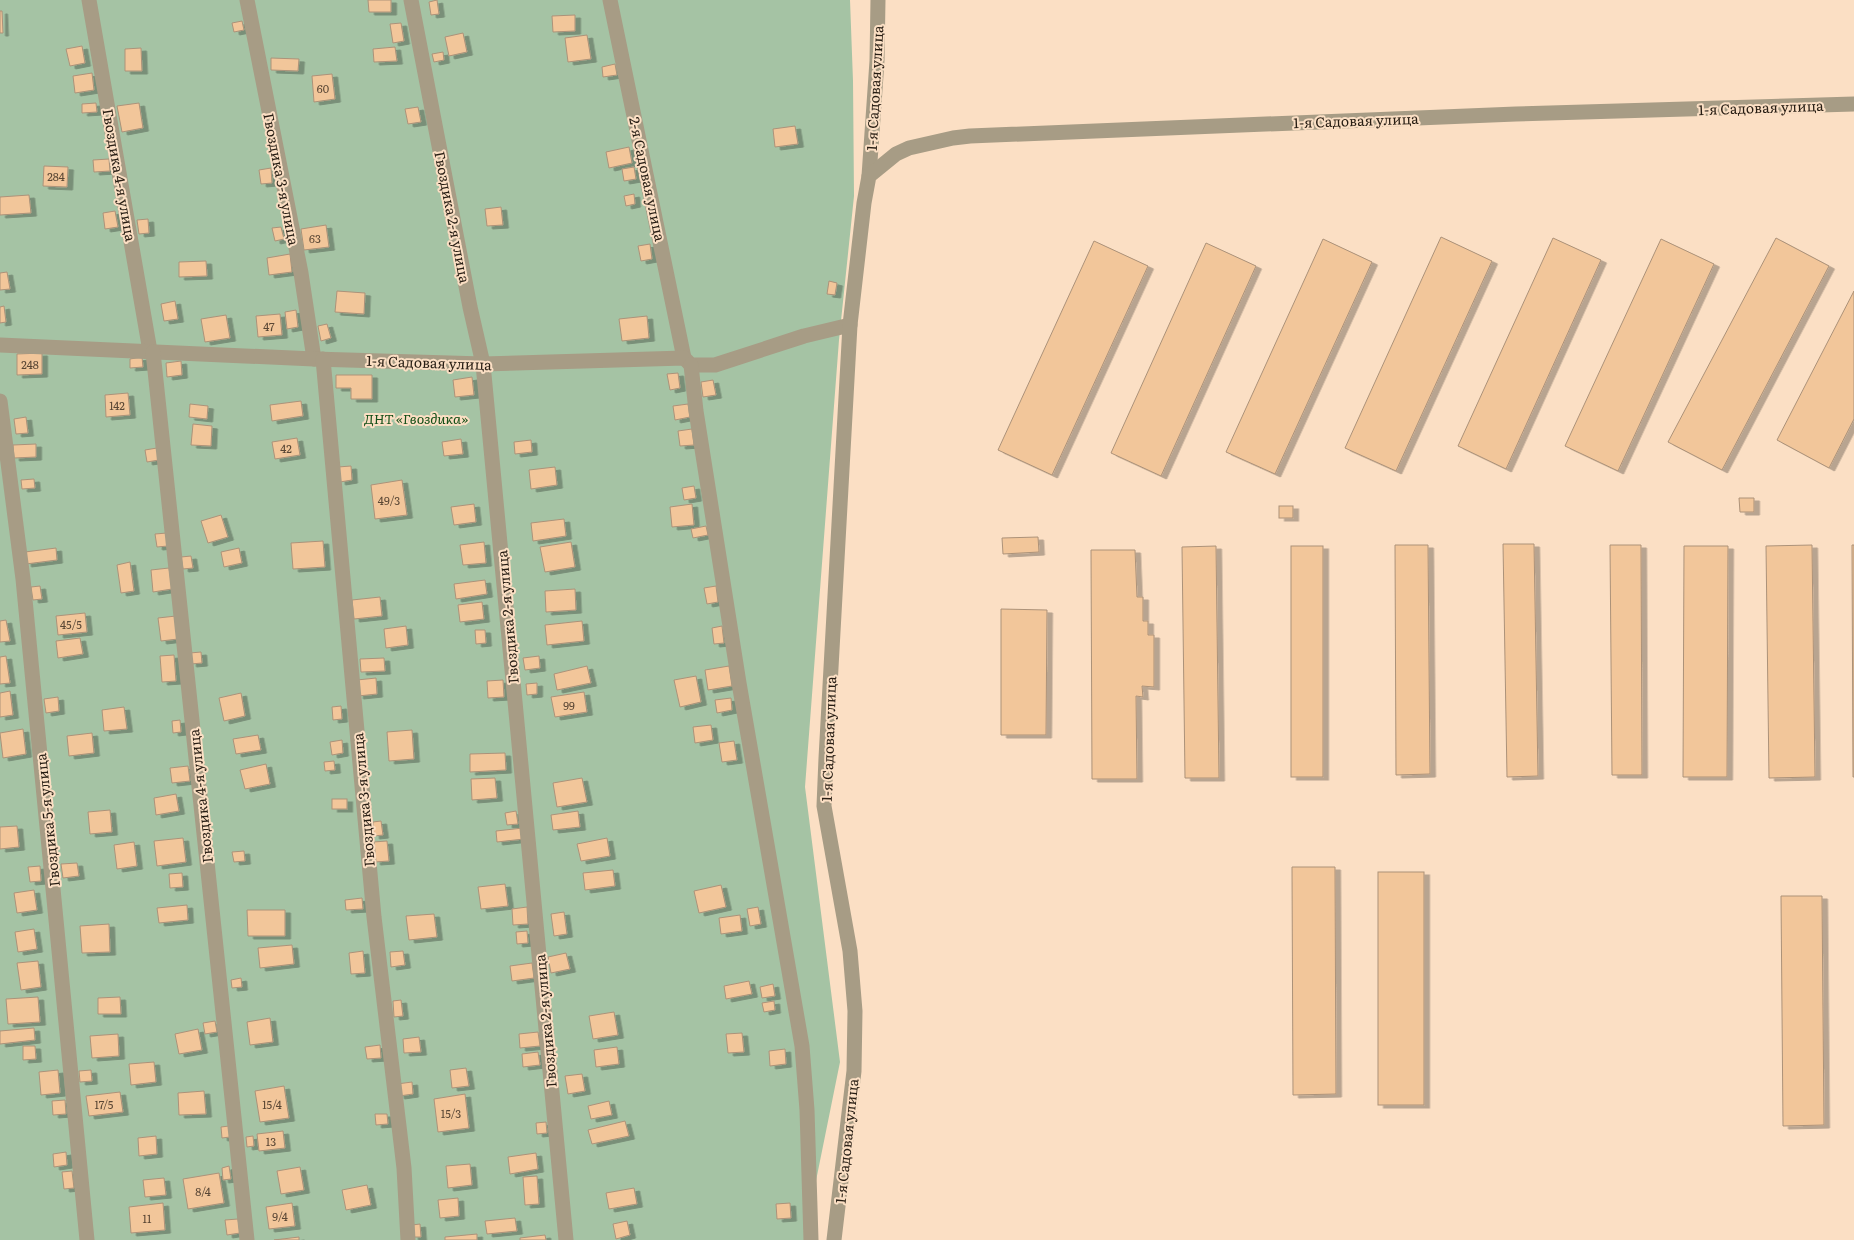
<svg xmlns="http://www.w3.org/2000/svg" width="1854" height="1240" font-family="Literata,serif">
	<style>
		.green { fill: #a5c3a4 }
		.building { fill: #f2c69a; stroke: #ac9279; filter: url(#shadow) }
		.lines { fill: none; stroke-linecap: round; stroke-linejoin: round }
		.minor { stroke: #a79c85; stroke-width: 15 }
		.labels { text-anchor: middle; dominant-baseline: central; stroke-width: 4; stroke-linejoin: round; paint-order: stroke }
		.number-label { font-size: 11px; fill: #5a4735 }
		.street-label { font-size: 14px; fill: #271d13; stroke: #fbdfc4 }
		.park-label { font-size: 14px; font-style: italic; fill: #134f17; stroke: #fbdfc4 }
	</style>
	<defs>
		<filter id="shadow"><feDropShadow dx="5.5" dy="3" stdDeviation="0" flood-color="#0004"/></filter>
	</defs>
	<rect width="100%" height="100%" fill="#fbdfc4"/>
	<!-- green -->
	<polygon class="green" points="0,0 850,0 853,81 854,196 839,340 805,787 840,1062 804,1240 0,1240"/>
	<!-- building -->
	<g class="building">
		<polygon points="368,0 391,0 391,12 369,12"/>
		<polygon points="437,0 439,14 431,15 429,2"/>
		<polygon points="0,11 2,11 3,33 0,33"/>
		<polygon points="575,15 575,31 553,32 552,16"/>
		<polygon points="242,21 244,30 234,32 232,23"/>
		<polygon points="401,23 404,41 393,43 390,24"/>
		<polygon points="463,33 467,52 449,56 445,37"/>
		<polygon points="587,35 591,59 568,62 565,38"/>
		<polygon points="82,46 85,63 70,66 66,49"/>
		<polygon points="395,47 397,61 374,62 373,49"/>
		<polygon points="141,48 142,71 125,71 125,49"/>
		<polygon points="443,52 444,60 434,62 432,54"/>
		<polygon points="271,58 299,59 298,71 271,70"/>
		<polygon points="615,64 617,75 603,77 602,67"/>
		<polygon points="92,73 94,90 75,93 73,76"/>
		<polygon points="332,74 335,99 314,102 312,76"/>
		<polygon points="96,103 97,112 82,113 82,104"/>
		<polygon points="139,103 143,128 122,132 117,106"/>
		<polygon points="418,107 421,122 408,124 405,109"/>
		<polygon points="795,126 798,144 775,147 773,129"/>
		<polygon points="629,147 632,163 609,168 606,152"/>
		<polygon points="109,159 110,171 94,172 93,160"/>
		<polygon points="44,166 68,167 67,187 43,186"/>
		<polygon points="634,167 636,179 624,181 622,169"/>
		<polygon points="271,168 272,183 261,184 259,170"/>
		<polygon points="634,194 635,204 626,206 624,196"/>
		<polygon points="29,195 31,213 0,215 0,197"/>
		<polygon points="501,207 503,225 487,226 485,209"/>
		<polygon points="115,211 118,227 105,229 103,213"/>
		<polygon points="148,219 149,233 139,234 137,220"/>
		<polygon points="326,225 329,247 304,250 301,229"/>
		<polygon points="281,227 284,239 275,241 272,228"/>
		<polygon points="1441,237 1492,261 1396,471 1345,448"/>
		<polygon points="1553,238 1601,260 1506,469 1458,446"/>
		<polygon points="1776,238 1829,266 1722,470 1668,442"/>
		<polygon points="1323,239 1372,262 1275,474 1226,452"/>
		<polygon points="1661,239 1714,264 1618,471 1565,446"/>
		<polygon points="1094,241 1148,266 1052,475 998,450"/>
		<polygon points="1206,243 1256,266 1161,476 1111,453"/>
		<polygon points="650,244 652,259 641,261 638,246"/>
		<polygon points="290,254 292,272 269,275 267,258"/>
		<polygon points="206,261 207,276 179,277 179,262"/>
		<polygon points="7,272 10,289 0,290 0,273"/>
		<polygon points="829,281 837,283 835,295 827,294"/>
		<polygon points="337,291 365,293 364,314 335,312"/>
		<polygon points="1854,291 1854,419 1829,468 1777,440"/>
		<polygon points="175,301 178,319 164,321 161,304"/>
		<polygon points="4,306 6,322 0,323 0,307"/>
		<polygon points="296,310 298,327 287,329 285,312"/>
		<polygon points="280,314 282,335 258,337 256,316"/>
		<polygon points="226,315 230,338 205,342 201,319"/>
		<polygon points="647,316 649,338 622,341 619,319"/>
		<polygon points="327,324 331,338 321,341 318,326"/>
		<polygon points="42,353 42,374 17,375 17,354"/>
		<polygon points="142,357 143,367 130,368 130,359"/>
		<polygon points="181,361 182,375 167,377 166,363"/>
		<polygon points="678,373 680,388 670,390 667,374"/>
		<polygon points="336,375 372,375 372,399 351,399 351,388 336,388"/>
		<polygon points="472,377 474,395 455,397 453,380"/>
		<polygon points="713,380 716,395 703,397 701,382"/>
		<polygon points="128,393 130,415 106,417 105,395"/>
		<polygon points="301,401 303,416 272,421 270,405"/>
		<polygon points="190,404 208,406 207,419 189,417"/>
		<polygon points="688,404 690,417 675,420 673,406"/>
		<polygon points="26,417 28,433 16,434 14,419"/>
		<polygon points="193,424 212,426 211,446 191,445"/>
		<polygon points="692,429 694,445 680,446 678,431"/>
		<polygon points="297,438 300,455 275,459 272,442"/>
		<polygon points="461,439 463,454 444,456 442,442"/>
		<polygon points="531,440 532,452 515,454 514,442"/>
		<polygon points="36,444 36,457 14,458 13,445"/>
		<polygon points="157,448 159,460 147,462 145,450"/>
		<polygon points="351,466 352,480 340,482 338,467"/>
		<polygon points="555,467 557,485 531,489 529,470"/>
		<polygon points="34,479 35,488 22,489 21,480"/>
		<polygon points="402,480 407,515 375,519 371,485"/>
		<polygon points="694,486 696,498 684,500 682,488"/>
		<polygon points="1739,498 1754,498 1754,512 1740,512"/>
		<polygon points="474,504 476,522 454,525 451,507"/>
		<polygon points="692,504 694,525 672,527 670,507"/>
		<rect x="1279" y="506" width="14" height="12"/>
		<polygon points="221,515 228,537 208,543 201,521"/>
		<polygon points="564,519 566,536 533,541 531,523"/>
		<polygon points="706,526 708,535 693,538 691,529"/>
		<polygon points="167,533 168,546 157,547 155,534"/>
		<polygon points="1038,537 1039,552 1003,554 1002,538"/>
		<polygon points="323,541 325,567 293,569 291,543"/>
		<polygon points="484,542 486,563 463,565 460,545"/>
		<polygon points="571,542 575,567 545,572 540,547"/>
		<polygon points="1503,544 1534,544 1538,776 1507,777"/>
		<polygon points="1395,545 1428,545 1430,774 1396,775"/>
		<polygon points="1610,545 1641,545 1642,775 1612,775"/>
		<polygon points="1812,545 1815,777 1769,778 1766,546"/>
		<polygon points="1852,545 1854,545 1854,777 1853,777"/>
		<polygon points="1216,546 1219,778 1185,778 1182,547"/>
		<rect x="1291" y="546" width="32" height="231"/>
		<polygon points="1684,546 1728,546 1727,777 1683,777"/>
		<polygon points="56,548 57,560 26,564 25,552"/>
		<polygon points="239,548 242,563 224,567 221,552"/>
		<polygon points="1091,550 1135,550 1137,597 1143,597 1143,621 1148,621 1148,635 1154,635 1154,687 1142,686 1143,697 1136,696 1137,779 1092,779"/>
		<polygon points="191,556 193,568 183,569 181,557"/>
		<polygon points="130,562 134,591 121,593 117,565"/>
		<polygon points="169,568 172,589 153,592 151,570"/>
		<polygon points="485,580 487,594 456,599 454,584"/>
		<polygon points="40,586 42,599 33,600 31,587"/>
		<polygon points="716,586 718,602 707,604 704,588"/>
		<polygon points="575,589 576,610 546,612 545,591"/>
		<polygon points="380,597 382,616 354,619 352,600"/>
		<polygon points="482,602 484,619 460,622 458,605"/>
		<polygon points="1001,609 1047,610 1046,735 1001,735"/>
		<polygon points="85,613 87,632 58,635 56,616"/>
		<polygon points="176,616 178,639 161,641 158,618"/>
		<polygon points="6,620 10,641 0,642 0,621"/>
		<polygon points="582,621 584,641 547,645 545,625"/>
		<polygon points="406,626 408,645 386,648 384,629"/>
		<polygon points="722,626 724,643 714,644 712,628"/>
		<polygon points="475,630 485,630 486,643 476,644"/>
		<polygon points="80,638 83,654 58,658 56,641"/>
		<polygon points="201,652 202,663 191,664 190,653"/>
		<polygon points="174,655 176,681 162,682 160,656"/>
		<polygon points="6,656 10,683 0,684 0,657"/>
		<polygon points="539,656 540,668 525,670 523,658"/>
		<polygon points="384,658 385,671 361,672 360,659"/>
		<polygon points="587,666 591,683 557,690 554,674"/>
		<polygon points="729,666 732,686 708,690 705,670"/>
		<polygon points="696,676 701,702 680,707 674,680"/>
		<polygon points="376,678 377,694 358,696 357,680"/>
		<polygon points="503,680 504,697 488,698 487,681"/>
		<polygon points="537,683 537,694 527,695 526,684"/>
		<polygon points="10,691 13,715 0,717 0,693"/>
		<polygon points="584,692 587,712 555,717 551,697"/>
		<polygon points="241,693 245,716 224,721 219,698"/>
		<polygon points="58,697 59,711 46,713 44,699"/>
		<polygon points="731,698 732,710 717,713 715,700"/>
		<polygon points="341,706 342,719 333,720 332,707"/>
		<polygon points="124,707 127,729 104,731 102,710"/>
		<polygon points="180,720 181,732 173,733 172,721"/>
		<polygon points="711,725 713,740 695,743 693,727"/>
		<polygon points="23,729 26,754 3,758 0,733"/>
		<polygon points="412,730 414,759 389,761 387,732"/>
		<polygon points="92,733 94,753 69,756 67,736"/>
		<polygon points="258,735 261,750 236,754 233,739"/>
		<polygon points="342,740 343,753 332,755 330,742"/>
		<polygon points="734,741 737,760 722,762 719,743"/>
		<polygon points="505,753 506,770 470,772 470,754"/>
		<polygon points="334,761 335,770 325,771 324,762"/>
		<polygon points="266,764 270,784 245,789 240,770"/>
		<polygon points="188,766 190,781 172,783 170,768"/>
		<polygon points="495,778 497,798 472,800 471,779"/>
		<polygon points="582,778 587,802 557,807 553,783"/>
		<polygon points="176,794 179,811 156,815 154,798"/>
		<rect x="332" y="799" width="15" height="10"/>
		<polygon points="110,810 112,832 90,834 88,812"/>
		<polygon points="516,811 518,824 507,825 505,813"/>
		<polygon points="578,811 580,827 553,830 551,815"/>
		<polygon points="381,821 383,835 374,836 373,822"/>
		<polygon points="17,826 19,847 0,849 0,827"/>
		<polygon points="523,828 524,839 497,842 496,831"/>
		<polygon points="183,838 186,862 157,866 154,841"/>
		<polygon points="607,838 610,856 581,861 577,844"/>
		<polygon points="387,841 389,861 375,862 373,842"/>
		<polygon points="134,842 137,866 117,869 114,845"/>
		<polygon points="244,851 245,861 234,862 232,852"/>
		<polygon points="77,863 79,876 63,878 61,864"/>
		<polygon points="40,866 41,881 30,882 28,867"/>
		<polygon points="1292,867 1335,867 1336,1094 1293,1095"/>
		<polygon points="613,870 615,886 585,890 583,873"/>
		<rect x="1378" y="872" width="46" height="233"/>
		<polygon points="182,873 183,887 170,888 169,874"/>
		<polygon points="505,884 508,906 481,909 478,887"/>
		<polygon points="721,885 726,907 699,913 694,891"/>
		<polygon points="34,890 37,910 17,913 14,893"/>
		<polygon points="1781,896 1822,896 1824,1125 1783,1126"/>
		<polygon points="362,898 363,909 346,910 345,900"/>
		<polygon points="187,905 188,920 159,923 157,908"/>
		<polygon points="527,907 528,924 513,925 512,909"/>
		<polygon points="758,907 761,924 750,926 747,909"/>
		<polygon points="247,910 285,910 285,936 248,936"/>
		<polygon points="564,912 567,934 554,936 551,914"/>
		<polygon points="434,914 437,937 409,940 406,916"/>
		<polygon points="740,915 742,931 721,934 719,918"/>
		<polygon points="109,924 110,952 82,953 80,926"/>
		<polygon points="34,929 37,949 18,952 15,932"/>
		<polygon points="527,931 528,943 517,944 516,932"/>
		<polygon points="292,945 294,964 260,968 258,948"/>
		<polygon points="363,951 365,973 351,974 349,953"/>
		<polygon points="403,951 405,965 391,967 390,952"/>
		<polygon points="566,953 570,969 551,973 548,957"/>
		<polygon points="38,961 41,987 21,990 17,963"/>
		<polygon points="532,963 534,978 512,981 510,966"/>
		<polygon points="241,978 242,987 232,988 231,980"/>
		<polygon points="749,981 752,994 726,999 724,986"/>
		<polygon points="773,984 775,996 762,998 760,987"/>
		<polygon points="38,997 40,1022 8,1024 6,999"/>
		<polygon points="120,997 121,1014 98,1014 98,998"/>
		<polygon points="401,1000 403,1016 394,1017 393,1001"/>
		<polygon points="774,1001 775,1010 764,1012 762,1003"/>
		<polygon points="614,1012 618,1035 593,1039 589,1016"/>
		<polygon points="270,1018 273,1042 250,1045 247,1022"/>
		<polygon points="215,1021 217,1032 205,1034 203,1023"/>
		<polygon points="34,1028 35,1040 0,1044 0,1031"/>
		<polygon points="198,1029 202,1050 179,1054 175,1034"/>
		<polygon points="538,1032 540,1046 520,1048 519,1034"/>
		<polygon points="742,1033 744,1052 728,1053 726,1034"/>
		<polygon points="118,1034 119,1056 92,1058 90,1036"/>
		<polygon points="419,1037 421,1052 404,1053 403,1039"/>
		<polygon points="380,1045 381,1058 367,1059 365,1047"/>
		<polygon points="23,1046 35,1046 36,1059 23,1060"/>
		<polygon points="617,1047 619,1064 596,1067 594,1050"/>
		<polygon points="785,1049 786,1064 770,1066 769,1051"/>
		<polygon points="538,1052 540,1065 523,1067 522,1054"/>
		<polygon points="154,1062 156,1082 131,1085 129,1064"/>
		<polygon points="466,1068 469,1086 452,1088 450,1070"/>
		<polygon points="58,1070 60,1093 41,1095 39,1072"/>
		<polygon points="91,1070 92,1081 80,1082 79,1071"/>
		<polygon points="582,1074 585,1091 568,1094 565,1076"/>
		<polygon points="412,1082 413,1094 399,1096 397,1084"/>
		<polygon points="284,1086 289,1118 260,1122 255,1091"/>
		<polygon points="204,1091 206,1114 179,1115 178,1093"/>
		<polygon points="120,1092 123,1112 89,1116 86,1096"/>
		<polygon points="465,1094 469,1128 438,1132 434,1099"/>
		<polygon points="65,1100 66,1114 53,1115 52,1101"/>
		<polygon points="609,1101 612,1115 591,1119 588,1106"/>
		<polygon points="375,1114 387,1114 388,1124 376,1125"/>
		<polygon points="625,1121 629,1136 592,1144 588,1130"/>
		<polygon points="546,1122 547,1133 537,1134 536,1123"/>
		<polygon points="229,1126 230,1137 222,1138 221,1127"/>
		<polygon points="283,1131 285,1148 259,1151 257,1134"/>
		<polygon points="156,1136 157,1154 139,1156 138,1138"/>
		<polygon points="253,1136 254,1146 247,1147 246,1137"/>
		<polygon points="66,1152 67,1165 54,1167 53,1154"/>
		<polygon points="536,1153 538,1169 510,1174 508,1157"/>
		<polygon points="470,1164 472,1185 448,1188 446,1166"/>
		<polygon points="229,1166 231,1179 223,1180 222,1168"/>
		<polygon points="300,1167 304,1190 281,1194 277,1171"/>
		<polygon points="72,1171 74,1188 64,1189 62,1172"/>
		<polygon points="219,1173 224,1203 188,1209 183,1179"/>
		<polygon points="537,1176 539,1204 525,1205 523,1177"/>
		<polygon points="164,1178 166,1195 145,1197 143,1180"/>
		<polygon points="367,1185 371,1205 346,1210 342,1190"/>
		<polygon points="634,1188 637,1204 609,1209 606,1193"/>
		<polygon points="458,1198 459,1216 440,1218 438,1200"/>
		<polygon points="163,1203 165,1230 131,1233 129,1207"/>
		<polygon points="292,1203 295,1226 269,1229 266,1207"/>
		<polygon points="790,1203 791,1218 777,1219 776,1204"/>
		<polygon points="515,1218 517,1231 487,1234 485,1221"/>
		<polygon points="238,1219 240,1233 227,1235 225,1220"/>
		<polygon points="627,1221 630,1235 616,1239 613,1224"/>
		<polygon points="420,1224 421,1237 413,1237 412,1225"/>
		<polygon points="477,1234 477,1240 445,1240 445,1237"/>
		<polygon points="545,1235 546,1240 520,1240 520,1238"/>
		<polygon points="299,1237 299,1240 274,1240"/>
	</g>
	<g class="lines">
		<!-- minor -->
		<g class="minor">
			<polyline points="89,0 150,351"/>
			<polyline points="247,0 301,273 314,359"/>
			<polyline points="411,0 470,307 483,364 566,1240"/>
			<polyline points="610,0 684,358"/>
			<polyline points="869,176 877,61 878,0"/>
			<polyline points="0,345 314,359 483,364 684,358 691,365 715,365 804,336 850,325"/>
			<polyline points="153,352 247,1240"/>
			<polyline points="323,359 374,917 404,1168 408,1240"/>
			<polyline points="691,365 696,411 739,683 802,1046 807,1110 811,1240"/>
			<polyline points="0,401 23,579 87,1240"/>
			<polyline points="834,1240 854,1071 855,1011 850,951 824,806 826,758 850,325 864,203 869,176 896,154 909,148 953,138 970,136 1516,114 1854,104"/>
		</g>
	</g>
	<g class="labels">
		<!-- number labels -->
		<g class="number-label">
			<text x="323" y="88">60</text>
			<text x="56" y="176">284</text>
			<text x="315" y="238">63</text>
			<text x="269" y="326">47</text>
			<text x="30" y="364">248</text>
			<text x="117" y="405">142</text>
			<text x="286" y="448">42</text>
			<text x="389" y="500">49/3</text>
			<text x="71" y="624">45/5</text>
			<text x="569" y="705">99</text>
			<text x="104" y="1104">17/5</text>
			<text x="272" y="1104">15/4</text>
			<text x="451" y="1113">15/3</text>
			<text x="271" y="1141">13</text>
			<text x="203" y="1191">8/4</text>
			<text x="280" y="1216">9/4</text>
			<text x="147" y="1218">11</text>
		</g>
		<!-- street labels -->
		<g class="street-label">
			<text transform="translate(874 88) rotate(-87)">1-я Садовая улица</text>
			<text transform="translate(1761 107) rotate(-2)">1-я Садовая улица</text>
			<text transform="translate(1356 120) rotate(-2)">1-я Садовая улица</text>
			<text transform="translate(120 175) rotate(80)">Гвоздика 4-я улица</text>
			<text transform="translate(282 179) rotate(79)">Гвоздика 3-я улица</text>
			<text transform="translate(648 179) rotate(78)">2-я Садовая улица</text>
			<text transform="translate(453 217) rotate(79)">Гвоздика 2-я улица</text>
			<text transform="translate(429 362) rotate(2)">1-я Садовая улица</text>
			<text transform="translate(507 617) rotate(-95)">Гвоздика 2-я улица</text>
			<text transform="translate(828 739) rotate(-88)">1-я Садовая улица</text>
			<text transform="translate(200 796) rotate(-96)">Гвоздика 4-я улица</text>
			<text transform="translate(363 800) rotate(-95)">Гвоздика 3-я улица</text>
			<text transform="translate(47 820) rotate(-96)">Гвоздика 5-я улица</text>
			<text transform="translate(545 1021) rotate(-95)">Гвоздика 2-я улица</text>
			<text transform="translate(846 1141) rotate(-84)">1-я Садовая улица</text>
		</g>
		<!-- park labels -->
		<g class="park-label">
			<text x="416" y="418">ДНТ «Гвоздика»</text>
		</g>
	</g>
</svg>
